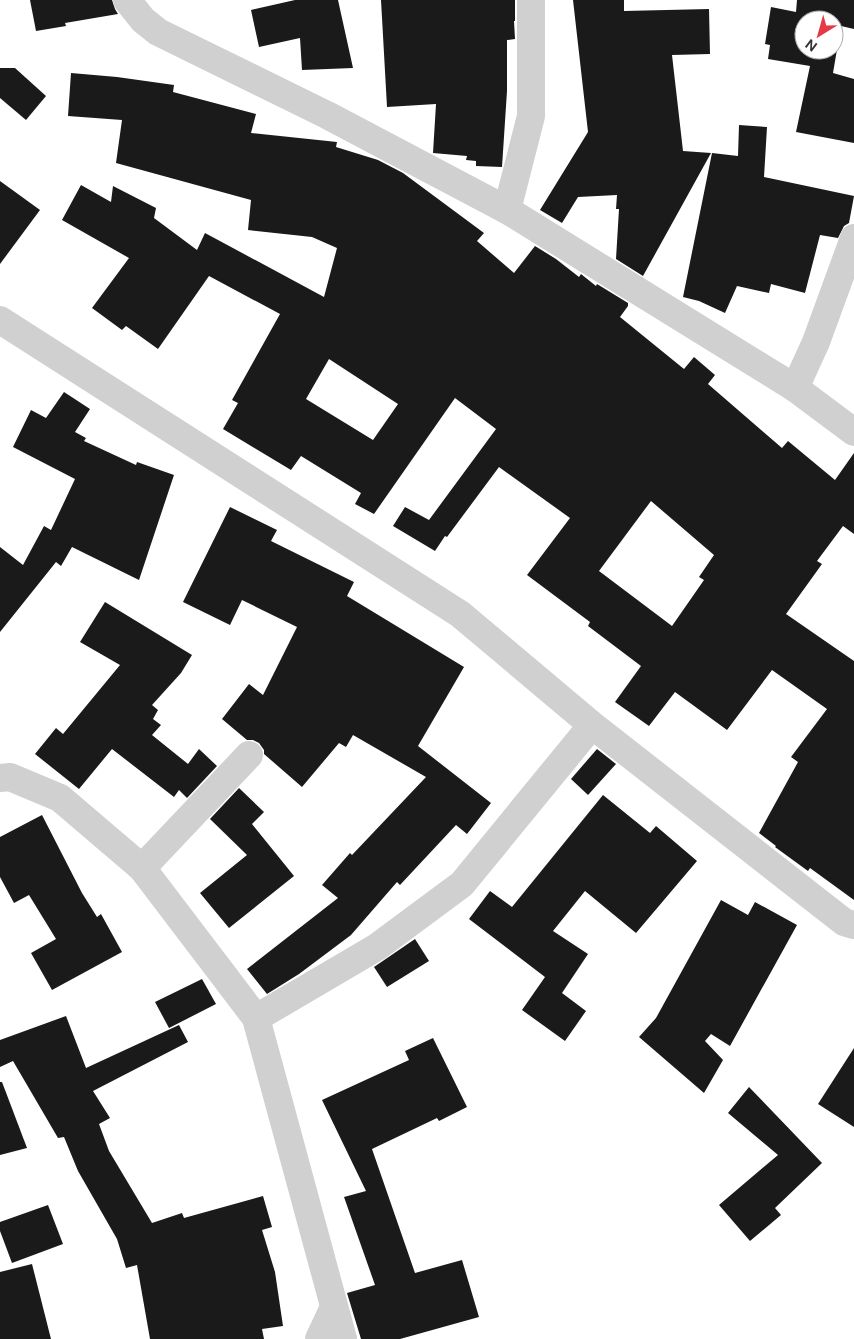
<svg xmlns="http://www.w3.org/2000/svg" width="854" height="1339" font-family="'DM Sans',sans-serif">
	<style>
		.building { fill: #1a1a1a; fill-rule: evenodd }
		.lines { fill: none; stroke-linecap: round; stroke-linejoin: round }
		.street { stroke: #d0d0d0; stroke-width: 28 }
	</style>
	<rect width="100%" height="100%" fill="#fff"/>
	<!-- building -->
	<g class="building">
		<polygon points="30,0 112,0 115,9 118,14 65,23 66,26 36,31"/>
		<polygon points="295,0 338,0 353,68 302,70 300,38 259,47 251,10"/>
		<polygon points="381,0 515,0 515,21 514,21 515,39 507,40 507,91 502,167 476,166 476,161 466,160 467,156 433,153 436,104 387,107"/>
		<polygon points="573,0 624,0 624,11 709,9 710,54 672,55 683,151 711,153 643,276 616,259 619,209 616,209 617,195 578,197 562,223 540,210 588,132"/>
		<path d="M797 0H854V29L841 26 833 73 854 79V143L796 132 810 66 768 59 770 45 765 44 771 7 796 12ZM804 20H834V50H804Z"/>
		<polygon points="0,68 15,68 46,96 26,120 0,98"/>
		<path d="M71 73 117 77 174 85 173 92 256 114 251 133 337 142 336 147 378 160 403 173 484 233 477 241 514 273 535 246 556 259 579 277 581 274 596 286 597 284 628 303V306L620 317 684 369 694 357 715 375 708 384 782 448 788 441 835 480 854 453V534L843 526 817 561 822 564 786 614 854 661V900L810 868 808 871 775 847 776 846 759 833 798 762 791 757 827 709 772 670 727 730 675 692 649 726 615 702 641 666 588 626 590 622 527 575 570 518 499 467 447 537 445 536 435 551 393 526 405 507 429 520 496 429 455 398 374 514 355 504 361 493 301 456 291 470 223 429 238 403 232 400 280 314 209 276 158 349 126 326 122 330 92 308 129 258 62 220 81 185 111 202 113 186 156 208 154 218 197 250 205 233 324 297 337 248 312 237 248 230 251 200 116 163 122 120 68 116ZM329 359 398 404 373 440 306 399ZM651 501 714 555 699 577 704 580 672 626 599 571Z"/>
		<polygon points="739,125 767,127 764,177 854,196 849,223 844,226 838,238 820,235 805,293 771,284 769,293 737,286 725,313 699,301 683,297 712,153 738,156"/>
		<polygon points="0,181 40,210 0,264"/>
		<polygon points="64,392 90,409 75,432 86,438 84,441 136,465 137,462 174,475 139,580 72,547 61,566 56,562 0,632 0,547 23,565 44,526 51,530 75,479 13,447 31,410 46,418"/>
		<polygon points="230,507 277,530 271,541 354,582 347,596 464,667 418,746 491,803 467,834 456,825 400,885 397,882 351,935 299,974 267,994 247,969 338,898 322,885 350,853 352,855 426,777 353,735 346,747 339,743 302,787 264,754 264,750 259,743 253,740 247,740 222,719 249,684 263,695 297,627 242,600 230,625 183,602"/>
		<polygon points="105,602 192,655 181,673 152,705 158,710 153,719 161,725 152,735 188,764 199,749 217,766 187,798 179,790 174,797 112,749 79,789 35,754 56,728 63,734 120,665 80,642"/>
		<polygon points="597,749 616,764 588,795 571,779"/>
		<polygon points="239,788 264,812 252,824 294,876 229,928 200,893 247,855 210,819"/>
		<polygon points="603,795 650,833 656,826 697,861 636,933 585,891 553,931 588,954 562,993 586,1011 565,1041 522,1010 545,977 469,919 490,891 512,907"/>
		<polygon points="42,815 82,893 97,917 101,914 122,952 52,990 31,953 56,939 29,895 14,903 0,877 0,837"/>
		<polygon points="721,900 748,915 755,902 797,925 730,1046 711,1034 705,1041 723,1060 704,1093 639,1037 656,1018"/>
		<polygon points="415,939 429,961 387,987 374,967"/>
		<polygon points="202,979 216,1004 169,1028 155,1002"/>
		<polygon points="66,1016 86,1068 179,1025 188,1042 93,1091 110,1118 99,1124 109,1151 152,1223 182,1213 184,1218 263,1196 272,1227 262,1230 275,1272 283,1326 262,1329 264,1339 150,1339 137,1265 126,1268 117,1239 78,1171 64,1137 58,1138 13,1061 0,1067 0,1040"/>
		<polygon points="433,1038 467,1107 439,1121 437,1118 372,1149 415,1273 462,1260 479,1317 400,1339 361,1339 347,1293 375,1285 344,1197 366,1191 322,1100 409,1060 405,1051"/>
		<polygon points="854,1048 854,1127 818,1104"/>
		<polygon points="0,1082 2,1082 27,1148 0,1155"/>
		<polygon points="749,1087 822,1163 775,1208 781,1215 750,1241 719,1205 778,1155 728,1113"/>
		<polygon points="48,1205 63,1244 12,1263 0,1231 0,1222"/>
		<polygon points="32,1264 51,1339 0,1339 0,1272"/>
	</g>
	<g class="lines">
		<!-- street -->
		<g class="street">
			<polyline points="127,0 143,20 158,32 327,115 507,210 795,388 854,432"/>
			<polyline points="507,210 531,116 531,0"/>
			<polyline points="0,320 460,614 592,725 844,922 854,925"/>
			<polyline points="795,388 816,342 854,238"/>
			<polyline points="0,778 10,777 60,798 142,868 256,1018 343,1339"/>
			<polyline points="142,868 249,755"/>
			<polyline points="256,1018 377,947 462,884 592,725"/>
			<polyline points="319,1339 334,1307"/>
		</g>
	</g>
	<!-- north arrow -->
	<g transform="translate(819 35) rotate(217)"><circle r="24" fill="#ffffff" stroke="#adadad"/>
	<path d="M0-4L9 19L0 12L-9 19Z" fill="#e63946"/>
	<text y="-8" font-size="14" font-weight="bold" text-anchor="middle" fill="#333333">N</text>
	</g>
</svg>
